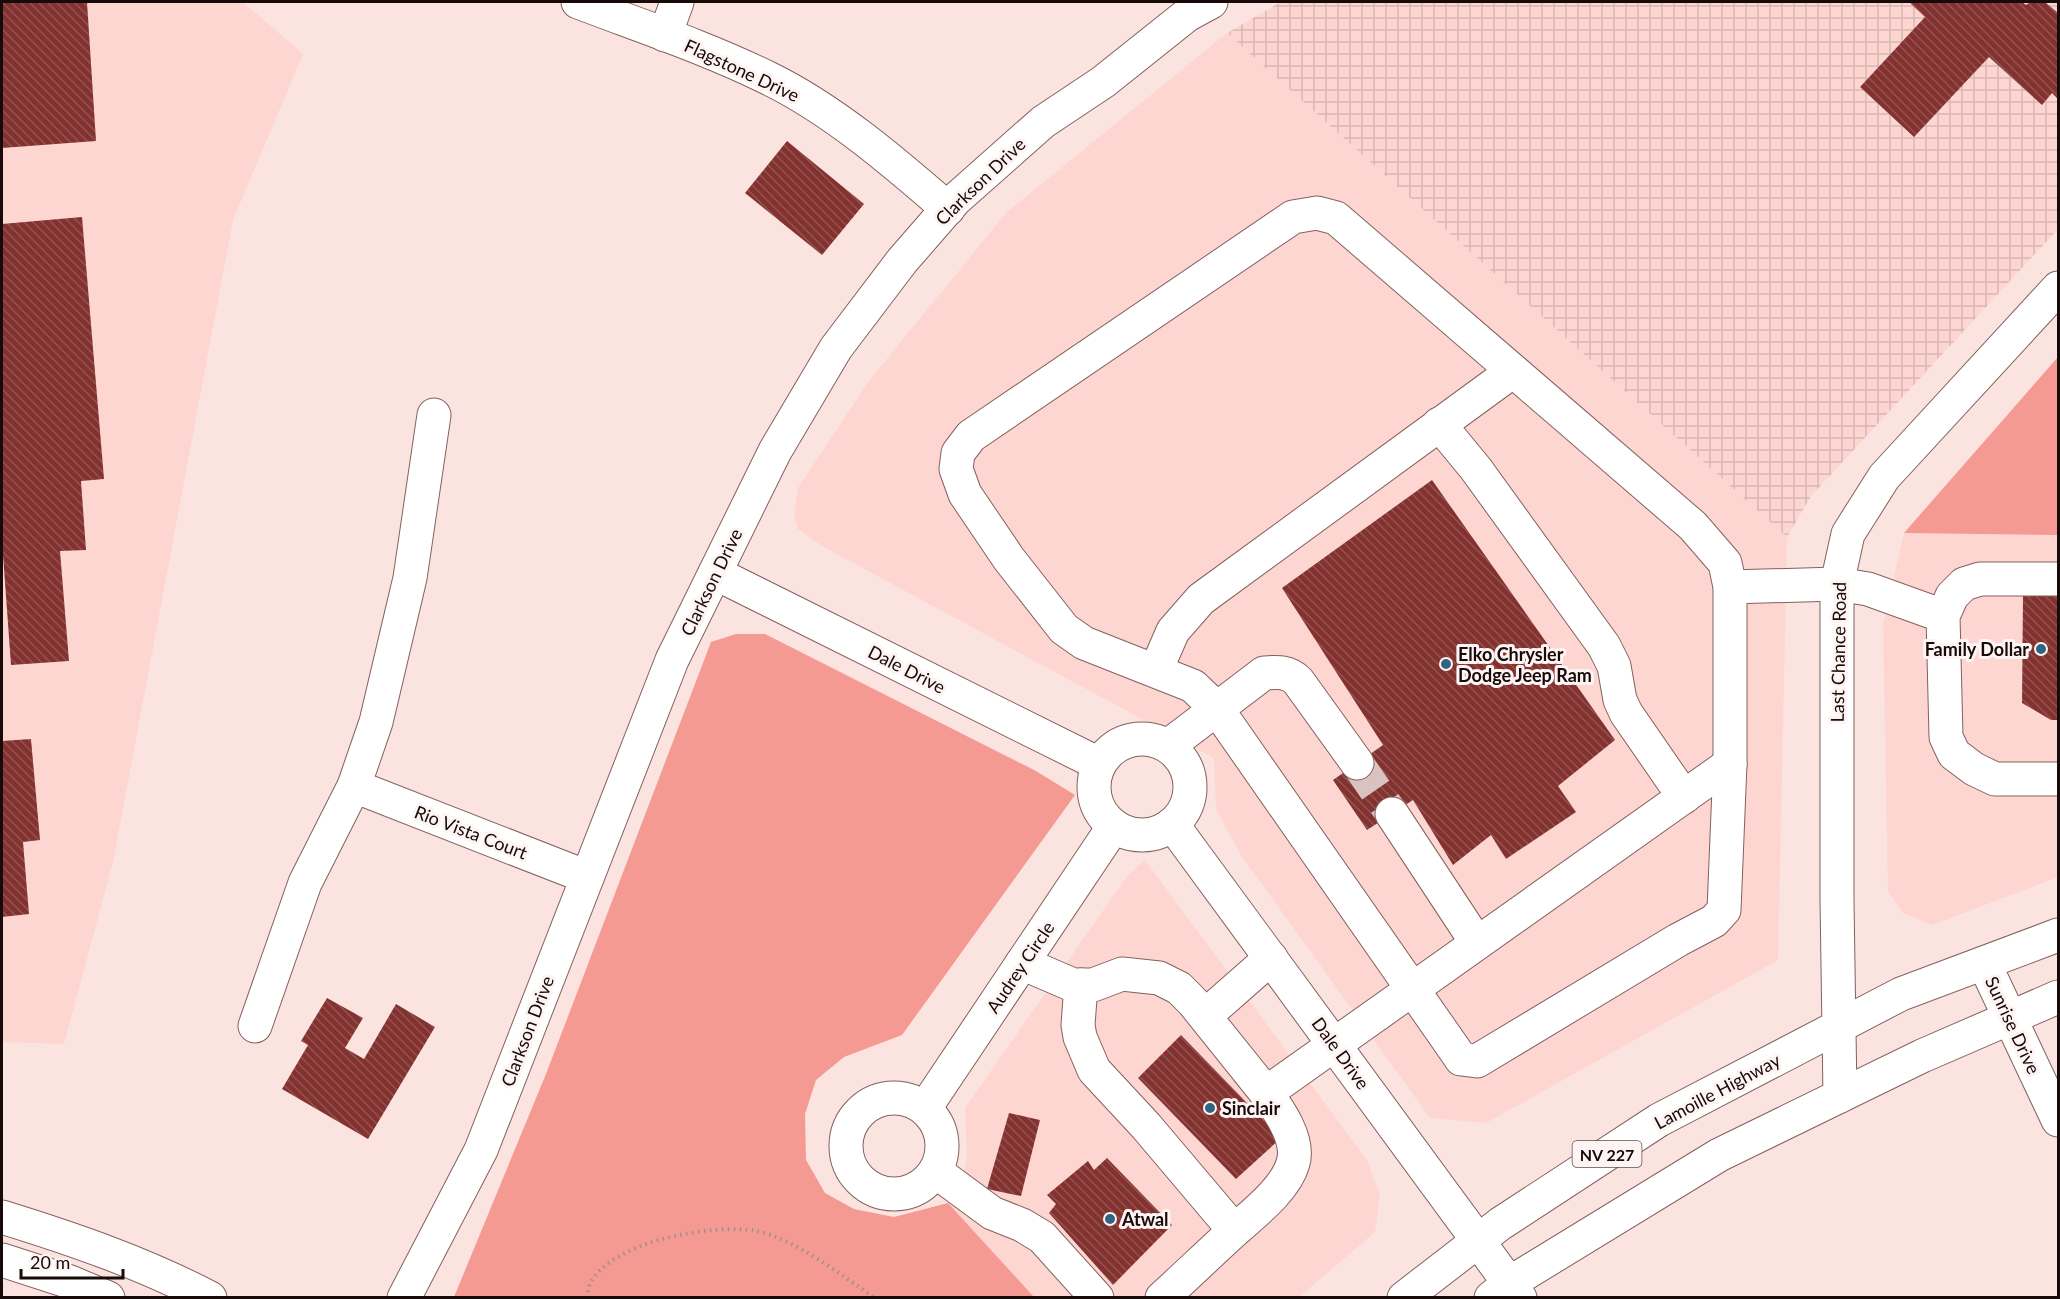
<svg xmlns="http://www.w3.org/2000/svg" width="2060" height="1299" font-family="Lato,sans-serif">
	<style>
		.built { fill: #fdd6d2 }
		.industrial { fill: url(#industrial-grid) }
		.green { fill: #f49a92 }
		.building { fill: url(#building-back-hatch) }
		.lines { fill: none; stroke-linecap: round; stroke-linejoin: round }
		.minor-tunnel { stroke: #d9c2c0; stroke-width: 33; stroke-dasharray: 33 16; stroke-linecap: butt }
		.minor-casing { stroke: #83615d; stroke-width: 35 }
		.major-casing { stroke: #83615d; stroke-width: 35 }
		.path { stroke: #a28f8c; stroke-width: 4; stroke-dasharray: 1.5 4.5; stroke-linecap: butt }
		.minor { stroke: #fff; stroke-width: 33 }
		.major { stroke: #fff; stroke-width: 33 }
		.poi-dot { fill: #306480; stroke: #fdf4f3; stroke-width: 2 }
		.labels { text-anchor: middle; dominant-baseline: central; stroke-width: 6; stroke-linejoin: round; paint-order: stroke }
		.shield { fill: #fdf4f3; stroke: #5c504f; stroke-width: 1.5 }
		.shield-label { font-size: 16px; font-weight: bold; fill: #170a09 }
		.street-label { font-size: 18px; fill: #170a09; stroke: #fdf4f3 }
		.poi-label { font-size: 18px; font-weight: bold; fill: #170a09; stroke: #fdf4f3; text-anchor: start }
	</style>
	<defs>
		<pattern id="industrial-grid" width="8" height="8" patternUnits="userSpaceOnUse" patternTransform="scale(1.5)"><rect width="8" height="8" fill="#fdd6d2"/><path d="M0 4h8M4 0v8" fill="none" stroke="#d8b6b3"/></pattern>
		<pattern id="building-back-hatch" width="6" height="6" patternUnits="userSpaceOnUse" patternTransform="scale(1.5)"><rect width="6" height="6" fill="#84322f"/><path d="M-1 5l2 2M0 0l6 6M5-1l2 2" fill="none" stroke="#915350"/></pattern>
	</defs>
	<rect width="100%" height="100%" fill="#fbe3e0"/>
	<!-- built -->
	<g class="built">
		<polygon points="2,2 243,2 303,54 233,220 113,862 64,1044 2,1042"/>
		<polygon points="1227,33 1787,537 1778,960 1486,1123 1430,1118 1241,855 1216,809 1214,758 822,546 798,529 794,514 798,488 868,382 1007,212"/>
		<polygon points="1904,533 2058,535 2058,877 1932,925 1903,913 1888,891 1883,626"/>
		<polygon points="1145,860 1367,1160 1380,1195 1375,1232 1298,1298 1034,1297 948,1203 963,1178 967,1158 965,1108 1128,875"/>
	</g>
	<!-- industrial -->
	<polygon class="industrial" points="1281,2 2058,2 2058,229 1811,496 1787,537 1227,33"/>
	<!-- green -->
	<g class="green">
		<polygon points="2058,357 2058,535 1904,533"/>
		<polygon points="736,634 765,634 1036,771 1075,795 902,1035 844,1057 816,1080 805,1114 806,1160 825,1193 854,1209 894,1217 948,1203 1034,1297 454,1297 546,1074 711,642"/>
	</g>
	<!-- building -->
	<g class="building">
		<polygon points="2,2 87,2 96,141 2,148"/>
		<polygon points="1909,2 2022,2 2026,5 2030,2 2045,2 2058,13 2058,99 2052,93 2042,105 1989,57 1914,137 1860,87 1925,17"/>
		<polygon points="787,141 864,204 822,255 745,193"/>
		<polygon points="82,217 104,479 81,481 86,550 60,551 69,661 11,665 2,541 2,224"/>
		<polygon points="1432,480 1615,740 1558,786 1576,812 1506,859 1491,835 1453,865 1413,800 1367,830 1333,780 1383,745 1282,588"/>
		<polygon points="2023,596 2058,596 2058,720 2051,720 2022,703"/>
		<polygon points="31,739 40,840 23,842 29,914 2,917 2,741"/>
		<polygon points="327,998 363,1018 345,1048 364,1059 396,1004 435,1027 368,1139 282,1089 308,1045 301,1041"/>
		<polygon points="1181,1035 1281,1138 1236,1179 1138,1078"/>
		<polygon points="1009,1113 1040,1120 1021,1196 987,1189"/>
		<polygon points="1107,1158 1172,1225 1113,1285 1049,1213 1056,1204 1047,1195 1088,1161 1094,1170"/>
	</g>
	<g class="lines">
		<!-- minor-tunnel -->
		<polyline class="minor-tunnel" points="1357,763 1392,814"/>
		<!-- minor casing -->
		<g class="minor-casing">
			<g id="minor">
				<path d="M578 2C641 26 707 48 768 78 832 109 894 162 948 209"/>
				<polyline points="665,35 677,2"/>
				<polygon points="1317,213 1336,218 1693,526 1725,563 1730,587 1730,764 1724,910 1714,921 1678,940 1477,1061 1461,1059 1457,1053 1217,709 1193,686 1084,643 1064,629 1009,559 965,494 956,469 958,453 971,436 1293,217"/>
				<polyline points="1439,424 1476,469 1604,646 1614,666 1620,700 1626,713 1684,797"/>
				<polyline points="715,573 1099,764"/>
				<polyline points="2058,579 1980,579 1964,584 1952,596 1943,616 1946,737 1954,754 1974,769 1995,779 2058,779"/>
				<polyline points="1730,587 1837,584 1868,589 1943,616"/>
				<polyline points="1156,670 1173,631 1201,599 1513,371"/>
				<circle cx="1142" cy="787" r="48"/>
				<path d="M1168 746 1264 673C1278 672 1288 671 1298 681L1357 763"/>
				<polyline points="354,786 587,877"/>
				<polyline points="1392,814 1477,943"/>
				<polyline points="1172,824 1520,1298"/>
				<path d="M1022 963 1073 985H1093L1122 974 1159 978 1179 988 1193 1002 1266 1093C1279 1110 1300 1140 1293 1163 1286 1189 1253 1214 1233 1232 1210 1253 1186 1276 1162 1298"/>
				<polyline points="1984,963 2058,1120"/>
				<polyline points="1081,985 1078,1025 1080,1037 1094,1070 1146,1126 1234,1230"/>
				<polyline points="1205,1016 1271,958"/>
				<polyline points="255,1026 305,883 354,786 376,722 410,578 434,415"/>
				<polyline points="1266,1093 1730,764"/>
				<polyline points="1840,1096 1837,900 1837,584 1848,534 1884,477 2058,288"/>
				<circle cx="894" cy="1146" r="48"/>
				<polyline points="925,1108 1114,826"/>
				<polyline points="935,1171 992,1213 1022,1225 1042,1237 1097,1298"/>
				<polyline points="404,1298 481,1150 672,660 775,451 836,348 902,261 955,200 1043,122 1103,82 1187,15 1211,2"/>
			</g>
		</g>
		<!-- major casing -->
		<g class="major-casing">
			<g id="major">
				<path d="M2 1217C73 1239 143 1263 210 1298"/>
				<polyline points="2,1260 70,1282 108,1298"/>
				<polyline points="1404,1298 1500,1224 1659,1120 1901,994 2058,935"/>
				<polyline points="1491,1298 1508,1284 1719,1155 1922,1056 2058,997"/>
			</g>
		</g>
		<!-- path -->
		<path class="path" d="M587 1298C588 1293 588 1288 590 1284 611 1241 713 1223 756 1231 796 1239 841 1275 875 1298"/>
		<!-- minor -->
		<use href="#minor" class="minor"/>
		<!-- major -->
		<use href="#major" class="major"/>
	</g>
	<!-- markers -->
	<g class="poi-dot">
		<circle cx="2041" cy="649" r="6"/>
		<circle cx="1446" cy="664" r="6"/>
		<circle cx="1210" cy="1108" r="6"/>
		<circle cx="1110" cy="1219" r="6"/>
	</g>
	<g class="labels">
		<!-- shield labels -->
		<rect class="shield" x="1572.5" y="1141" width="69" height="26" rx="4.5"/>
		<g class="shield-label">
			<text x="1607" y="1154">NV 227</text>
		</g>
		<!-- street labels -->
		<g class="street-label">
			<text transform="translate(742 70) rotate(25)">Flagstone Drive</text>
			<text transform="translate(980 181) rotate(-44)">Clarkson Drive</text>
			<text transform="translate(711 582) rotate(-64)">Clarkson Drive</text>
			<text transform="translate(1838 652) rotate(-89)">Last Chance Road</text>
			<text transform="translate(907 669) rotate(27)">Dale Drive</text>
			<text transform="translate(471 832) rotate(21)">Rio Vista Court</text>
			<text transform="translate(1020 967) rotate(-56)">Audrey Circle</text>
			<text transform="translate(2013 1025) rotate(65)">Sunrise Drive</text>
			<text transform="translate(527 1031) rotate(-69)">Clarkson Drive</text>
			<text transform="translate(1341 1053) rotate(54)">Dale Drive</text>
			<text transform="translate(1717 1091) rotate(-28)">Lamoille Highway</text>
		</g>
		<!-- poi labels -->
		<g class="poi-label">
			<text x="2029" y="649" text-anchor="end">Family Dollar</text>
			<text x="1458" y="654">Elko Chrysler<tspan x="1458" dy="21">Dodge Jeep Ram</tspan></text>
			<text x="1222" y="1108">Sinclair</text>
			<text x="1122" y="1219">Atwal</text>
		</g>
	</g>
	<!-- border -->
	<rect width="2060" height="1299" fill="none" stroke="#170a09" stroke-width="6"/>
	<!-- scale -->
	<path d="M21 1269v9h102v-9" fill="none" stroke="#170a09" stroke-width="3"/>
	<text x="30" y="1269" font-size="18" fill="#170a09" stroke="#fdf4f3" stroke-width="4.5" paint-order="stroke">20 m</text>
</svg>
